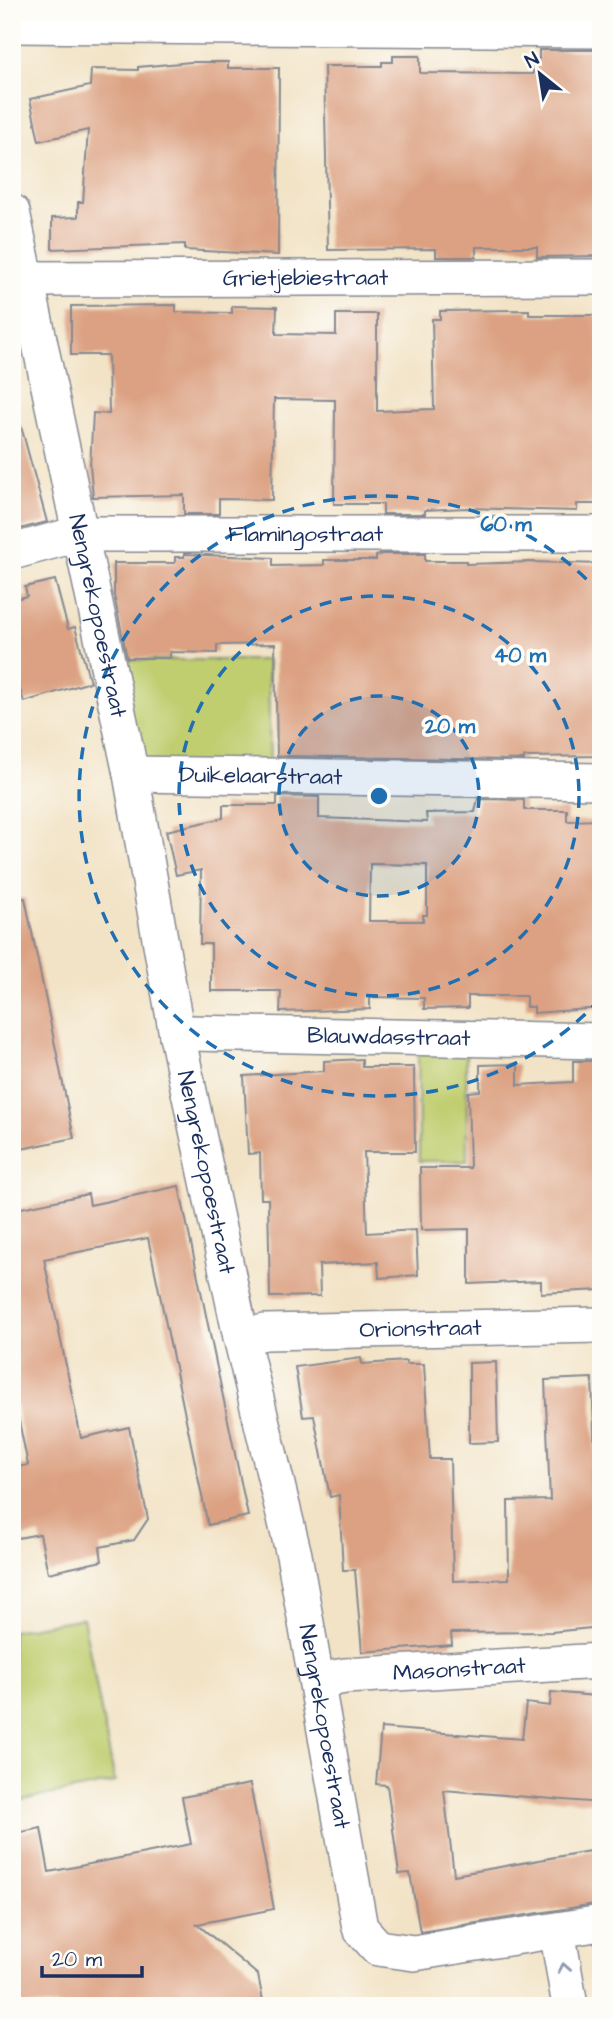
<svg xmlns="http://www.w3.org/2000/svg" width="613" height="2018" font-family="'Architects Daughter',sans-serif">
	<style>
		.green { fill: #c0ce70; stroke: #6e7e67; stroke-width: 2 }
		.building { fill: #dca182; fill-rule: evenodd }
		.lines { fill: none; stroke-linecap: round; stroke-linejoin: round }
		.street-casing { stroke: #868992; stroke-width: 38 }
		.street { stroke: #fff; stroke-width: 35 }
		.oneway { stroke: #8d97ae }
		.ring { fill: none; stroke: #1f6fb2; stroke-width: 3.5; stroke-dasharray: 12 9 }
		.labels { text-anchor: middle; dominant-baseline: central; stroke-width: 7; stroke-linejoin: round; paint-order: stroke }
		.street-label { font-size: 23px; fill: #1b2f5e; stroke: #fdfcf7 }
		.centre { fill: #1f6fb2; stroke: #fdfcf7; stroke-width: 3.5 }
		.ring-label { font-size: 21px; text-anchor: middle; font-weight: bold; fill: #1f6fb2; stroke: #fdfcf7; stroke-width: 7; stroke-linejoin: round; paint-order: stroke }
	</style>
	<rect width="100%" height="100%" fill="#fdfcf7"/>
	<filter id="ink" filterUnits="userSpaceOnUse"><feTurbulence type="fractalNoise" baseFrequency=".0143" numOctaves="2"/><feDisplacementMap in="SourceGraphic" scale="14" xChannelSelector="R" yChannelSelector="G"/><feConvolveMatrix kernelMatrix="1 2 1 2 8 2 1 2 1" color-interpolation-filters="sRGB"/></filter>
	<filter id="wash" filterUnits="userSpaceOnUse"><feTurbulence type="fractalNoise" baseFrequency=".00686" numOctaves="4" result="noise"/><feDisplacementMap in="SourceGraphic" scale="28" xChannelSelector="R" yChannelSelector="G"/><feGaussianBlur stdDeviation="1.57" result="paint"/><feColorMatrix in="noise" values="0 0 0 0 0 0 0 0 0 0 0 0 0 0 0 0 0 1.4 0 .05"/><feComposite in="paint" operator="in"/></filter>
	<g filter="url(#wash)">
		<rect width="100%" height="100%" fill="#f2e3c6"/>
		<!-- green -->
		<g class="green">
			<polygon points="112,660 268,660 270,767 139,763"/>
			<polygon points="418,1039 466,1039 467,1161 419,1161"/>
			<polygon points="83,1618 115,1782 12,1802 12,1631"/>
		</g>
		<g id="blocks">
			<!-- building -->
			<g class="building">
				<polygon points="539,50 601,50 601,256 537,257 537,247 476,247 476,257 436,257 436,249 328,250 324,66 382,66 382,62 393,62 393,56 420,56 420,73 533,74 533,59 539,59"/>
				<polygon points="191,62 228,62 228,68 279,68 278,255 185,250 185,244 52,249 52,218 78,217 78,202 83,202 88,130 39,141 30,99 90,86 91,69 138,70 138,67"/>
				<polygon points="176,305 176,312 232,313 232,306 277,307 276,334 336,335 336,314 377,314 377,411 434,409 432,319 440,319 440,311 529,310 529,315 601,315 601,504 577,504 577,511 467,508 425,510 425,514 383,514 383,504 334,504 335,400 274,399 272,500 219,499 219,514 184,514 184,495 93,497 90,465 93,413 109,414 108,355 71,355 71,306"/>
				<polygon points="21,426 47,522 12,531 12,427"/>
				<polygon points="184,554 273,558 273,566 324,565 324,560 376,560 376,556 382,554 425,554 425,561 466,561 466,564 531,562 601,564 601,756 524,757 524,760 277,756 275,644 217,645 217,653 170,652 170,658 127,658 114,595 114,563 175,563 175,557 184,557"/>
				<polygon points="55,580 68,629 75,627 90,682 24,702 12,663 12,600 27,596 25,587"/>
				<path d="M277 796 319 797V818L427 822 426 813 475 812 478 799 524 800V810H567V821L601 820V1008L534 1013V1007H526V996H468V1008L424 1009V998L370 997V1009L280 1012 281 991H211V944H200L201 870 176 875 166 831 223 818V805H277ZM370 864 427 865V915H423V921H369Z"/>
				<polygon points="25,898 74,1138 12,1151 12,899"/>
				<polygon points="362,1059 362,1067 414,1067 415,1152 364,1152 367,1233 416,1230 418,1275 379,1278 378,1262 319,1265 320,1296 270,1297 268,1199 261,1199 260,1153 248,1154 244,1076 324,1071 324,1061"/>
				<polygon points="573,1061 601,1061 601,1290 541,1293 541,1281 469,1284 469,1229 421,1230 420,1168 470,1168 468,1092 480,1091 480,1065 518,1064 518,1085 573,1082"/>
				<polygon points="179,1186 248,1516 208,1525 148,1238 44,1259 81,1438 129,1427 148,1519 134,1540 100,1547 102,1561 48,1573 40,1534 12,1539 12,1468 28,1465 12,1387 12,1210 88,1194 90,1205"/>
				<polygon points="361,1358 362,1364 406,1361 406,1364 424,1364 430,1459 450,1459 453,1581 509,1579 508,1501 550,1500 545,1380 592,1378 601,1627 551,1632 451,1633 452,1645 362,1652 355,1570 343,1570 339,1495 330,1497 314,1416 303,1417 295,1367"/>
				<polygon points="496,1362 498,1442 469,1443 469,1363"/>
				<polygon points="551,1692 595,1696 593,1706 601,1707 601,1803 444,1790 454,1875 601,1849 601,1903 420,1932 410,1873 399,1874 387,1785 376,1784 381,1728 522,1739 526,1703 550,1706"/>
				<polygon points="250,1784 274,1909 197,1924 258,1975 264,2006 12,2006 12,1834 41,1828 49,1872 191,1844 182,1797"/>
			</g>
		</g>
	</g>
	<g filter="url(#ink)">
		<use href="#blocks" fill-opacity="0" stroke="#868992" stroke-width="2"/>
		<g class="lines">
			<!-- street casing -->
			<g class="street-casing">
				<g id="street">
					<polyline points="12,25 601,30"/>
					<path id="s1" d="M12 212 131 774 177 1035 241 1337 294 1555 360 1928 378 1948 414 1953 601 1923"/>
					<path id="s2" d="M12 283 26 279 601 277"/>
					<path id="s3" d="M12 552 78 534H601"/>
					<path id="s4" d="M131 774 601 781"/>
					<path id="s5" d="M177 1035 190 1033 601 1041"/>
					<path id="s6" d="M241 1337 265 1332 601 1325"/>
					<path id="s7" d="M318 1681 345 1676 601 1661"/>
					<polyline points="557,1930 570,2006"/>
				</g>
			</g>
			<!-- street -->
			<use href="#street" class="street"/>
		</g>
		<!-- one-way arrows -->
		<defs><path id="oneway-chevron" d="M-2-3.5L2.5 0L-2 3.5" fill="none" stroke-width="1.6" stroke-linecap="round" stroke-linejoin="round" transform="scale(1.75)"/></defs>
		<use class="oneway" href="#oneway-chevron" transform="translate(564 1968) rotate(-100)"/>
	</g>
	<!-- distance rings -->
	<circle cx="379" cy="796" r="100" fill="#1f6fb2" fill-opacity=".12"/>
	<g class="ring">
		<circle cx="379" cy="796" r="100"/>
		<circle cx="379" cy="796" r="200"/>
		<path d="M600 999A300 300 0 1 1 600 593"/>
	</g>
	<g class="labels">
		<!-- street labels -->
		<g class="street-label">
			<text stroke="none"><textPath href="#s2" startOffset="294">Grietjebiestraat</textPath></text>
			<text stroke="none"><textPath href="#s3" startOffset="296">Flamingostraat</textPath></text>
			<text stroke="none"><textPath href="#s1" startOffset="413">Nengrekopoestraat</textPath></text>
			<text stroke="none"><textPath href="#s4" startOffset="130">Duikelaarstraat</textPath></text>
			<text stroke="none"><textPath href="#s5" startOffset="212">Blauwdasstraat</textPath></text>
			<text stroke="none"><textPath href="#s1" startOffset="980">Nengrekopoestraat</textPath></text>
			<text stroke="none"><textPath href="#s6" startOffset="180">Orionstraat</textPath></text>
			<text stroke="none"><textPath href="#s7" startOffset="142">Masonstraat</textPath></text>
			<text stroke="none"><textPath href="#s1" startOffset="1547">Nengrekopoestraat</textPath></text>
		</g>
	</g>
	<circle cx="379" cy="796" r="10" class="centre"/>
	<g class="ring-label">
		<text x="506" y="531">60 m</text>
		<text x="520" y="662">40 m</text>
		<text x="450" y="733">20 m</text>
	</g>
	<!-- margin -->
	<rect width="613" height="2018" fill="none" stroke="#fdfcf7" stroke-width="42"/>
	<!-- north arrow -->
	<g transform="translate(540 74) rotate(330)" stroke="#fdfcf7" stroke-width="5" paint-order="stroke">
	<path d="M0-5L12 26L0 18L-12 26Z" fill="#1b2f5e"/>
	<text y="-10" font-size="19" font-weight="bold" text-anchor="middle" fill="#1b2f5e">N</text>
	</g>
	<!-- scale -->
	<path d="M42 1966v10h100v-10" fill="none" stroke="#1b2f5e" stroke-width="3.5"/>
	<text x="52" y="1966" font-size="21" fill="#1b2f5e" stroke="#fdfcf7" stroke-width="5" paint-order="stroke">20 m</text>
</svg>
